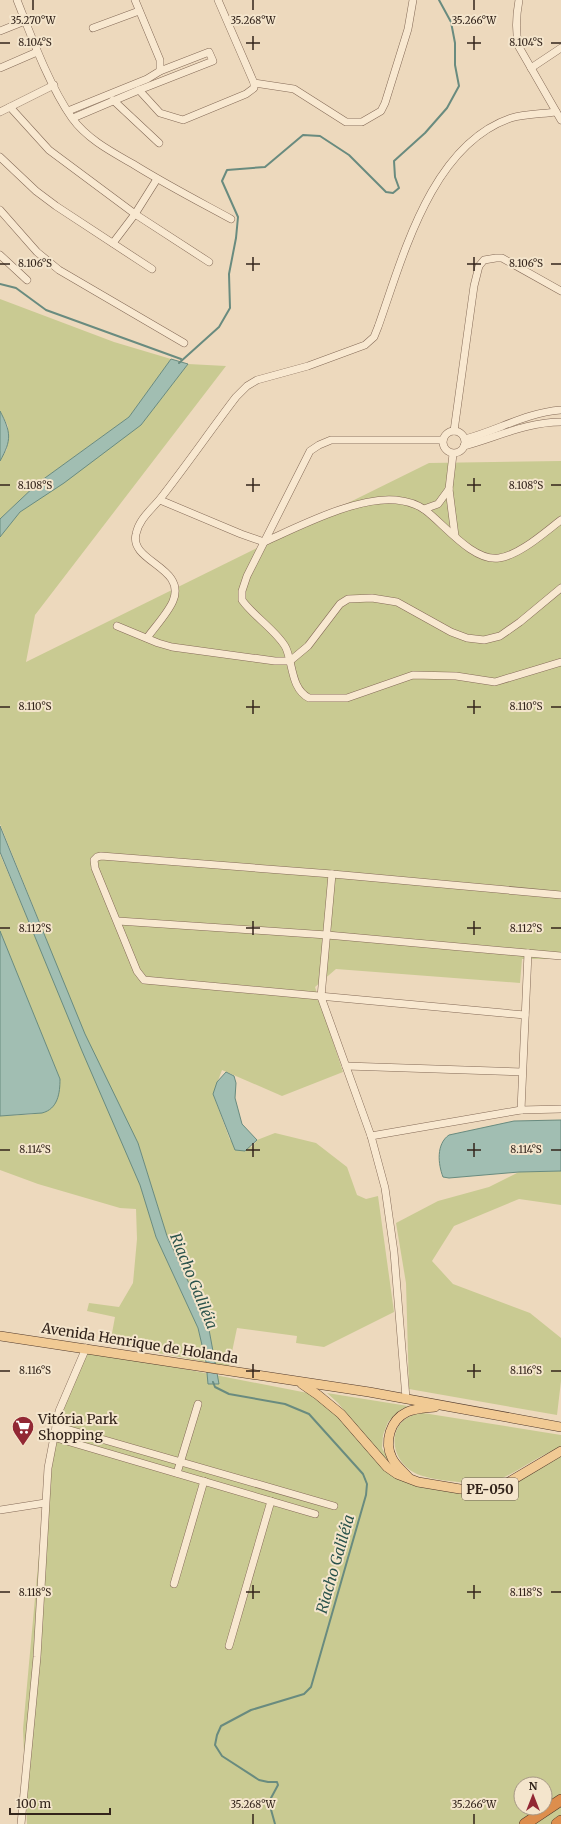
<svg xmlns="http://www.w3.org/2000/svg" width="561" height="1824" font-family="Merriweather,serif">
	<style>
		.green { fill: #c9ca92; fill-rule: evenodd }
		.water { fill: #a1beb2; stroke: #698b7f }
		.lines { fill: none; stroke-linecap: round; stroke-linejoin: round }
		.stream { stroke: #698b7f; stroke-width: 2 }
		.minor-casing { stroke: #846a57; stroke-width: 8 }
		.major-casing { stroke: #51392b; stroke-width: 10 }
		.highway-casing { stroke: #51392b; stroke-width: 12 }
		.minor { stroke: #f8e8d0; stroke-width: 7 }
		.major { stroke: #f1ca94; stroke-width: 9 }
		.highway { stroke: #dd8e4d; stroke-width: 11 }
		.ticks { fill: none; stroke: #33241b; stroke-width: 1.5 }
		.labels { text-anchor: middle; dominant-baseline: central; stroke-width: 4; stroke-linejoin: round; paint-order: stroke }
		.shield { fill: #f4e5cc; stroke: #6d5e50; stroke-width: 1 }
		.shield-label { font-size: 13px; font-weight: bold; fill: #33241b }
		.street-label { font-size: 14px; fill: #33241b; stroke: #f4e5cc }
		.poi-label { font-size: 14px; fill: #33241b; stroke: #f4e5cc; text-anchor: start }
		.water-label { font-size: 15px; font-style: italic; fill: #2b534c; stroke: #f4e5cc }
		.ticks-label { font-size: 10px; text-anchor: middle; fill: #33241b; stroke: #f4e5cc; stroke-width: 4; stroke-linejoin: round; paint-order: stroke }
	</style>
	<rect width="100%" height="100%" fill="#edd9bd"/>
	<!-- green -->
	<g class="green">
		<polygon points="0,299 114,342 171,359 129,417 38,483 0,519 0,461 7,449 8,426 0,411"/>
		<polygon points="188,364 226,366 35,615 26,662 429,463 561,461 561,959 522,959 520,983 336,969 315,987 343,1072 282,1096 222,1070 213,1094 230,1140 252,1147 257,1140 275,1133 316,1143 347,1167 357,1195 366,1199 378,1196 394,1312 324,1347 296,1343 297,1336 237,1328 229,1366 215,1364 208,1324 167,1236 138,1143 80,1032 46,938 0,824 0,537 20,512 141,425"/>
		<path d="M0 854 140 1185 156 1237 198 1328 206 1362 110 1344 115 1317 87 1311 89 1303 119 1307 133 1283 137 1239 136 1209 120 1208 38 1184 0 1170V1116C33 1113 58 1122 60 1079L0 932Z"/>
		<polygon points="561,1171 561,1205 519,1199 454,1226 432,1261 453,1284 530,1313 561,1338 561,1381 557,1415 409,1389 406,1283 396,1223 438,1201 489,1187 519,1172"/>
		<path d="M87 1350 318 1395 387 1463 338 1403 327 1393 408 1406 399 1411 388 1422 383 1435 382 1448 388 1459 399 1471 418 1482 486 1490 561 1451V1798L523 1824H27L23 1729 47 1467 56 1421ZM521 1784H545V1808H521Z"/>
		<path d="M423 1413 561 1435V1448C537 1454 505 1483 484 1483 469 1484 428 1480 415 1473 386 1458 387 1416 423 1413Z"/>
		<polygon points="561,1802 561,1819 553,1824 529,1824"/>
	</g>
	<!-- water -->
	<g class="water">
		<polygon points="171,359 188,364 141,425 64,483 20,512 0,537 0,519 38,483 129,417"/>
		<path d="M0 411C11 432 12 440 0 461Z"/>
		<polygon points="0,826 85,1034 138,1143 167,1236 208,1324 219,1384 208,1384 206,1362 198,1328 156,1237 140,1185 82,1051 0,852"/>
		<path d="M0 931 60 1079C60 1093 58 1109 42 1113L0 1116Z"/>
		<polygon points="226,1072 234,1076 236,1083 235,1098 242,1124 257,1140 245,1151 235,1150 213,1094 217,1082"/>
		<path d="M561 1120V1171L519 1172 449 1178 443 1177C438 1164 436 1144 449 1135L514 1121Z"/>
	</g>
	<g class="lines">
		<!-- stream -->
		<g class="stream">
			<polyline points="0,284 16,288 46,310 181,359"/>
			<polyline points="179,363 219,327 230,308 229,274 236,238 238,217 222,181 227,170 265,167 303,135 320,136 349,155 386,192 393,193 399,188 395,177 394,161 425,133 447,108 459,86 455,65 455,43 451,22 439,0"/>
			<polyline points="213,1382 215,1387 229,1394 285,1404 309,1414 363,1474 367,1484 366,1495 311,1687 304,1694 251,1710 221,1726 217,1735 215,1745 222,1756 259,1780 268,1782 277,1782 278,1785 271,1798 270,1806 275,1824"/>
		</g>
		<!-- minor casing -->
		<g class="minor-casing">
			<g id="minor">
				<path d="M17 0C32 38 49 85 72 118 87 139 112 152 133 164 165 184 198 201 231 219"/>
				<path d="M519 0C516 16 515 31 519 47L561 120"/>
				<polyline points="93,28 139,11"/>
				<polyline points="0,31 25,21"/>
				<polyline points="0,68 37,52"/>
				<polyline points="531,68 561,48"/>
				<polyline points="254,83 294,89 346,122 362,122 381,111 385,103 408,29 413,0"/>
				<polyline points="139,90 213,61 209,52 160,71"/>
				<polyline points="113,100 159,143"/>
				<polyline points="10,107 54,85"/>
				<polyline points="68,111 147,79 160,71 160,60 135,0"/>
				<polyline points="0,112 10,107 49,150 135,214 209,262"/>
				<polyline points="73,118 139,90 160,113 183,120 246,94 254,88 254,83 218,0"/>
				<polyline points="0,157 36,191 56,206 152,269"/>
				<polyline points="0,210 37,252 59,270 184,343"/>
				<polyline points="113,243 135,214 157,179"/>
				<polyline points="0,255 27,280"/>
				<circle cx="454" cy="442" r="11"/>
				<polyline points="454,431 474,286 479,266 484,260 496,258 502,258 561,291"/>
				<path d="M465 439C499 430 525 413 561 410"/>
				<path d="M443 440H331L319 445 310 451 247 576 242 591V600C253 616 278 632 286 648 293 664 291 689 309 698H347L413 675 456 676 495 682 561 662"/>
				<path d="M464 446C497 437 527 422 561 422"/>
				<polyline points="453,454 449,489 455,536"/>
				<path d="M160 500 241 534 264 542C300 526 358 496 396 500 406 501 417 504 425 510 444 524 473 562 499 558 520 555 545 532 561 520"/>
				<polyline points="424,509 438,504 449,489"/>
				<polyline points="117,626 158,643 172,647 275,661 290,661 308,646 340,604 348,599 372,598 397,602 451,632 467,638 484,640 500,636 520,622 561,588"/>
				<path d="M147 638C154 628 168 613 173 601 187 567 129 562 136 534 139 519 151 510 160 499 186 466 210 431 236 397L247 386 257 380 308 366 365 345 374 337 378 327C403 257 431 145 511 118 525 114 542 114 556 112"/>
				<polyline points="332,874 321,997 371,1136 385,1188 394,1252 406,1398"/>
				<polyline points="118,921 327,935 561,956"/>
				<polyline points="525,1015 144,980 137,971 95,868 94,860 97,857 101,856 332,874 561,895"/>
				<polyline points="346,1066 522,1072"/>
				<polyline points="521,1110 528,953"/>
				<polyline points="371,1136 521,1110 561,1109"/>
				<polyline points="56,1426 334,1506"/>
				<polyline points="53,1437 315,1514"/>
				<polyline points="177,1473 198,1404"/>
				<polyline points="0,1510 45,1503"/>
				<polyline points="174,1584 204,1481"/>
				<polyline points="229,1646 271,1501"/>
				<polyline points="21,1824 37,1657 48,1468 59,1411 86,1348"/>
			</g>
		</g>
		<!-- major casing -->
		<g class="major-casing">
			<g id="major">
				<polyline points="0,1336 369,1392 561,1427"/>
				<polyline points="302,1384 318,1395 341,1414 387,1467 397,1474 418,1482 460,1489 486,1490 504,1485 561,1451"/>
				<path d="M408 1477C403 1471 395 1465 392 1458 384 1442 390 1420 407 1412 416 1408 426 1408 435 1407"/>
			</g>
		</g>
		<!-- highway casing -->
		<g class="highway-casing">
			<g id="highway">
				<polyline points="525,1824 561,1800"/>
				<polyline points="557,1824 561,1821"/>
			</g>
		</g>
		<!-- minor -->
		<use href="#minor" class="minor"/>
		<!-- major -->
		<use href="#major" class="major"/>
		<!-- highway -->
		<use href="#highway" class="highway"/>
	</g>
	<!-- ticks -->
	<path class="ticks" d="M33 0V10M253 0V10M474 0V10M253 36V50M474 36V50M0 43H10M246 43H260M467 43H481M551 43H561M253 257V271M474 257V271M0 264H10M246 264H260M467 264H481M551 264H561M253 478V492M474 478V492M0 485H10M246 485H260M467 485H481M551 485H561M253 700V714M474 700V714M0 707H10M246 707H260M467 707H481M551 707H561M253 921V935M474 921V935M0 928H10M246 928H260M467 928H481M551 928H561M253 1143V1157M474 1143V1157M0 1150H10M246 1150H260M467 1150H481M551 1150H561M253 1364V1378M474 1364V1378M0 1371H10M246 1371H260M467 1371H481M551 1371H561M253 1585V1599M474 1585V1599M0 1592H10M246 1592H260M467 1592H481M551 1592H561M253 1814V1824M474 1814V1824"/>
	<!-- icons -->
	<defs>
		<g id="supermarket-pin" transform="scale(1.15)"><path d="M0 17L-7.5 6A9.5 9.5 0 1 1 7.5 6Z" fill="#922834" stroke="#f4e5cc"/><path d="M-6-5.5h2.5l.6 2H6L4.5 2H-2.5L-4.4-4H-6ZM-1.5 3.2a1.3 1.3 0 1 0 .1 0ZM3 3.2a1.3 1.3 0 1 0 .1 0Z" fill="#fff"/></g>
	</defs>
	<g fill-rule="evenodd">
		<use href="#supermarket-pin" x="23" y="1427"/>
	</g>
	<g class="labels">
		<!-- shield labels -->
		<rect class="shield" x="462" y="1478" width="56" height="22" rx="3"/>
		<g class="shield-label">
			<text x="490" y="1489">PE-050</text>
		</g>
		<!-- street labels -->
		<g class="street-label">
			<text transform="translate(140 1343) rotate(9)">Avenida Henrique de Holanda</text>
		</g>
		<!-- poi labels -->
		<g class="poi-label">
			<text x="38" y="1419">Vitória Park<tspan x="38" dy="16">Shopping</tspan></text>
		</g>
		<!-- water labels -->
		<g class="water-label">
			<text transform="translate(194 1281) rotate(68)">Riacho Galiléia</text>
			<text transform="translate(335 1564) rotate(-74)">Riacho Galiléia</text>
		</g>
	</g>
	<g class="ticks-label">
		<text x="33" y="24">35.270°W</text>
		<text x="253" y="24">35.268°W</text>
		<text x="474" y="24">35.266°W</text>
		<text x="35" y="46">8.104°S</text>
		<text x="526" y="46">8.104°S</text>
		<text x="35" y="267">8.106°S</text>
		<text x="526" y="267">8.106°S</text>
		<text x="35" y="489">8.108°S</text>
		<text x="526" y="489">8.108°S</text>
		<text x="35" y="710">8.110°S</text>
		<text x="526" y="710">8.110°S</text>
		<text x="35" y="932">8.112°S</text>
		<text x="526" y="932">8.112°S</text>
		<text x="35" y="1153">8.114°S</text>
		<text x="526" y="1153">8.114°S</text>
		<text x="35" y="1374">8.116°S</text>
		<text x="526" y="1374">8.116°S</text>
		<text x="35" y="1596">8.118°S</text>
		<text x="526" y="1596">8.118°S</text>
		<text x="253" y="1808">35.268°W</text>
		<text x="474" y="1808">35.266°W</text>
	</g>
	<!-- north arrow -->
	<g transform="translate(533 1796)"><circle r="19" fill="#f4e5cc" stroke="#a79885"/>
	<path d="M0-3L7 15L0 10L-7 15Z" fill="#922834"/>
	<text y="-6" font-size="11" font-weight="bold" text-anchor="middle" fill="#33241b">N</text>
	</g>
	<!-- scale -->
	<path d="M10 1808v6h100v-6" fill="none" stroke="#33241b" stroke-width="2"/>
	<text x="16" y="1808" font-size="12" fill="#33241b" stroke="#f4e5cc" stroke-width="3" paint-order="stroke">100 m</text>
</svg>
